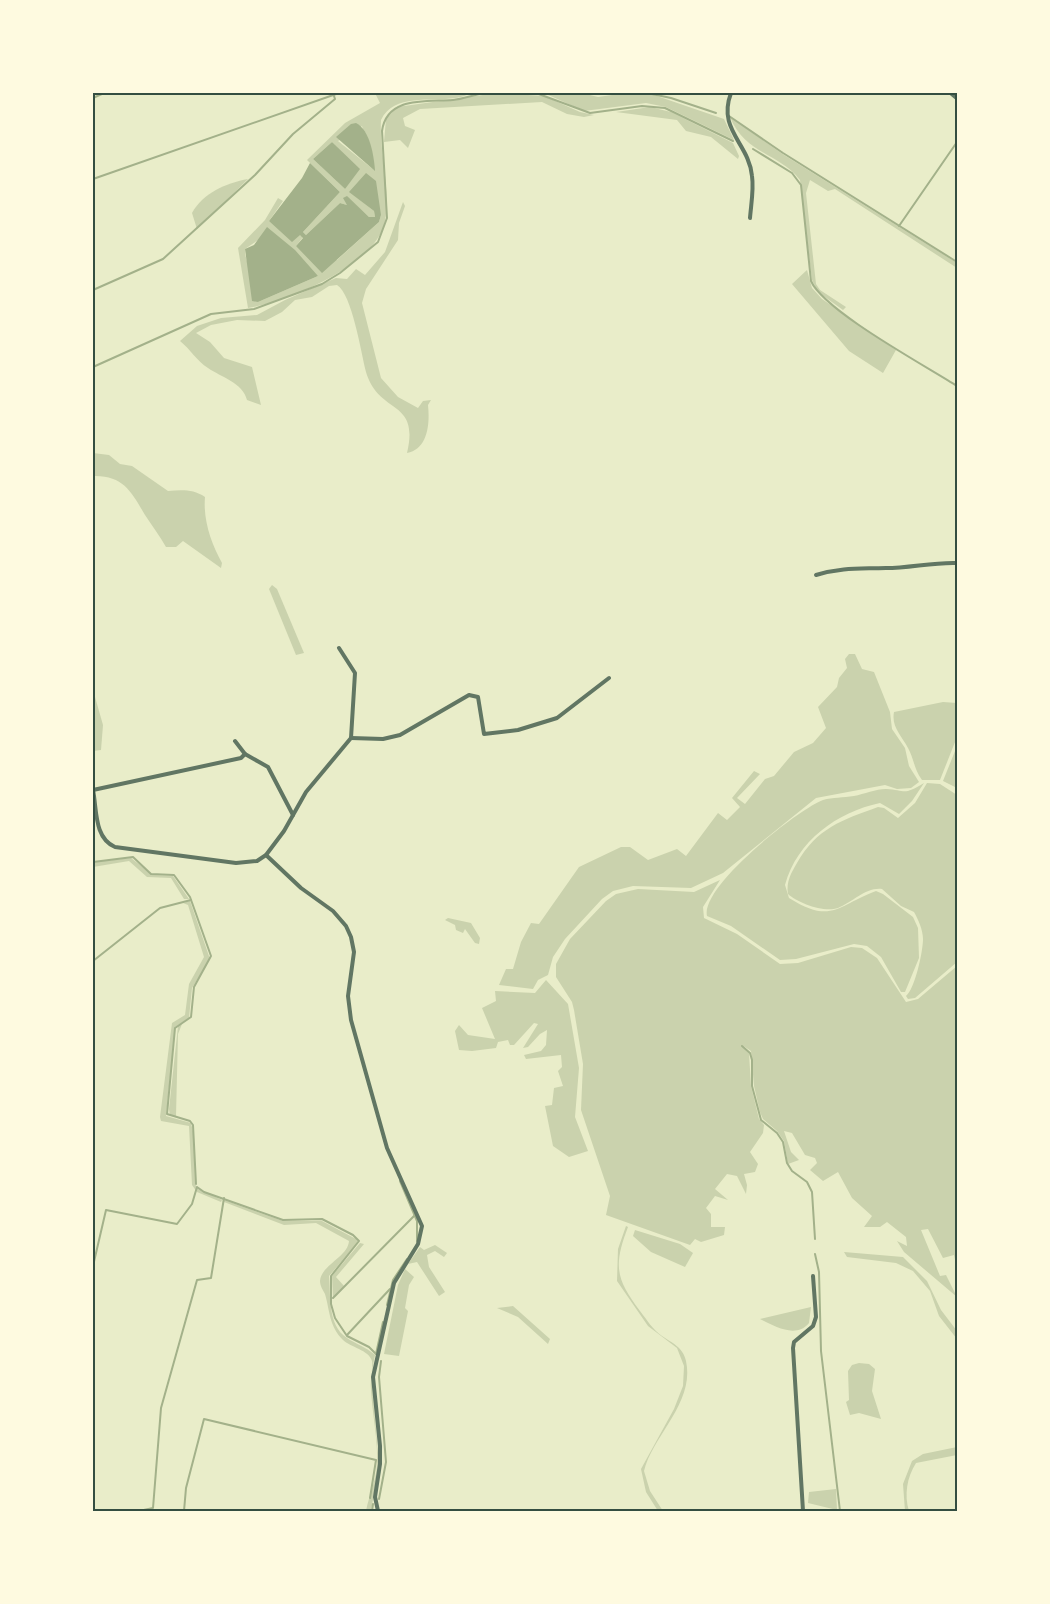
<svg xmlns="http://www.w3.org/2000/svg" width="1050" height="1604" font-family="'DejaVu Sans',sans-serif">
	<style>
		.green { fill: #cad2ad; fill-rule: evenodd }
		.water { fill: #a3b18a }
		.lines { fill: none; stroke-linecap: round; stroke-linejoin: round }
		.stream { stroke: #a3b18a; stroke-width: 2 }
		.minor { stroke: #617663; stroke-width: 4 }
		.tertiary { stroke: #617663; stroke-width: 4.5 }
		.neatline { fill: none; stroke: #344e41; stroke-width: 2 }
	</style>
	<rect width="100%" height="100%" fill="#e9edc9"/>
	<!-- green -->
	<g class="green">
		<path d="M375 93H474C467 94 461 98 455 98 430 102 394 93 381 120 379 153 391 188 385 221 378 264 287 302 248 308L238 248 265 220 278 198 283 201 269 221 300 234 303 237 296 246 337 260 379 222 381 215 350 192 374 211 375 217 373 219 369 217 347 197V205L340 203 306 235 303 232 340 192 307 160 345 123 380 103ZM362 126 374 170 338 141ZM332 142 352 163 345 189 313 159ZM258 240 318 276 258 302 245 254V249Z"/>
		<polygon points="497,93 544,96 580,112 594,115 584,117 567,114 542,102 420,109 403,118 405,126 415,130 408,148 400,140 384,142 386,119 397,107"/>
		<polygon points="544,93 582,93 598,97 626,93 654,95 724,119 734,140 666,107 646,103 584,111"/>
		<polygon points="650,107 671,112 733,143 739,156 738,159 711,137 686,131 677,120 616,112"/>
		<path d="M730 117 784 155 957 263V268L835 189 828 191 810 180 806 193 816 284 820 290 846 307 843 310 818 292 812 280 800 180C779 153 745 154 730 117Z"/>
		<path d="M248 179 197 229 192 213C203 193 226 183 248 179Z"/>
		<path d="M403 202 405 206 399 223 398 240 366 289 362 303 381 378 398 397 418 408 423 401 431 400 428 405C430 424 428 449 407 453 420 398 379 416 366 372 361 352 352 294 337 285L329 286 312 297 295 300 282 312 265 321 237 320 211 325 196 333 210 342 224 358 252 367 261 405 247 400C243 383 221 377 208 368 197 361 190 349 180 341L197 326 221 318 257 315 285 300 336 278 347 279 356 269 365 275 385 252Z"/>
		<polygon points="807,270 812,288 822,299 896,350 883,373 849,351 792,284"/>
		<path d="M93 453 109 455 120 464 132 466 168 491C182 490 193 489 205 497 203 520 211 543 222 563L221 568 183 541 176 547H166C160 536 152 526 145 515 132 493 124 475 93 476Z"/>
		<polygon points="272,585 277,589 304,653 296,655 269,589"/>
		<polygon points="849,654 855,654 862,669 874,672 890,712 892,729 905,748 909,766 919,782 911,788 897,789 885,785 816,798 723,873 691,888 633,886 613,891 602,899 565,939 553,957 548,975 538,980 533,989 499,985 506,969 513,969 521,942 531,923 539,924 579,867 621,847 630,847 648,860 677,849 686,856 718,813 727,820 740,807 732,798 754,771 760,774 737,798 745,804 765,779 774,776 794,752 813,743 826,728 818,707 837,687 839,678 847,668 845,659"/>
		<polygon points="93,690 103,725 101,750 93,751"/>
		<path d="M943 702 957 703V737L940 780H922C914 769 914 759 908 748 902 736 891 727 894 712Z"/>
		<polygon points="957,746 957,788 943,781"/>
		<path d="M924 783 912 801 899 814 880 803C837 812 797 841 785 885L789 898C832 925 838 905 876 891L883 894 913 917 918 928 919 958 905 992H901L881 957 867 946 854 944 796 959 780 960 731 926 707 916C700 887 797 810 823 800 833 797 843 798 854 796 864 794 876 789 886 789 906 790 903 796 924 783Z"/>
		<path d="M927 783 940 784 957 795V962L915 998 908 999 906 996C915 989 923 951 923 939 923 930 918 919 914 912L901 906 882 889C866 887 853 902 838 908 824 913 798 903 788 894 786 882 791 873 797 863 817 828 842 820 878 807L884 808 898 818 915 803Z"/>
		<polygon points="131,858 153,875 173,876 189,899 184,899 171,878 147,877 129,861 93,867 95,862"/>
		<polygon points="720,880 703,907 704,918 737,934 780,964 798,963 851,947 862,948 877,958 906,1002 918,999 957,966 957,1269 954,1255 943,1258 928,1229 921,1230 940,1276 946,1275 957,1297 904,1252 897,1241 907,1246 906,1237 887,1222 880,1227 864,1227 872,1216 852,1198 838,1172 823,1181 810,1170 817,1163 815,1158 805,1155 792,1133 784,1131 791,1152 799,1160 788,1164 784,1141 777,1131 763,1119 760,1112 754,1086 751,1051 742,1045 749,1053 751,1086 759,1119 764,1125 763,1133 750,1152 758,1164 755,1172 744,1174 747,1185 746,1194 737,1176 727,1174 715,1189 728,1200 715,1196 706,1208 711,1214 711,1227 725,1227 724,1235 701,1242 695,1239 690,1245 606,1215 610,1196 581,1110 583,1064 574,1010 572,1002 556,977 556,964 570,939 606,901 616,894 638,889 694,892"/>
		<polygon points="190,901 210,959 192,988 189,1018 175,1027 166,1116 191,1123 194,1136 195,1184 198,1189 222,1200 221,1202 197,1192 192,1185 189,1126 161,1121 160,1117 172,1023 185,1015 189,984 204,957 188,905 183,903"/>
		<polygon points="448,918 471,923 480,938 479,944 475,943 465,929 463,933 456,930 455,925 445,920"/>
		<polygon points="546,980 568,1004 579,1068 575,1117 588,1151 569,1157 553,1146 545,1106 552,1105 554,1088 563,1086 558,1071 562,1067 561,1055 526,1059 524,1055 541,1051 546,1045 547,1030 540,1034 528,1047 523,1048 538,1024 534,1023 514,1045 510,1045 508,1040 498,1042 496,1048 472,1051 459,1050 455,1031 459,1025 468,1035 495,1039 482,1008 496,1001 495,991 535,993"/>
		<polygon points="182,1024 178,1034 176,1116 170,1116 169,1109 178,1026"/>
		<path d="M224 1200 283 1221H322L356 1239 358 1242 329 1276C331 1295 327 1325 347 1338 356 1344 366 1347 375 1355L371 1376 379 1464 371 1511H366C369 1495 377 1479 377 1462 378 1438 372 1413 371 1389 370 1380 373 1369 372 1361 369 1350 350 1347 343 1340 329 1326 330 1311 325 1294 323 1290 320 1286 320 1281 321 1265 348 1257 349 1241L316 1223 284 1225 224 1202Z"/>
		<path d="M626 1226 628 1227C613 1266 616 1279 640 1311 647 1320 653 1330 662 1336 672 1343 683 1347 686 1361 695 1403 653 1435 644 1471L650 1491 663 1511H658L646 1492 641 1469 674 1409 683 1386 684 1366 677 1348 648 1326 617 1281 618 1249Z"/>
		<polygon points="635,1230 680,1244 693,1253 685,1267 651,1252 633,1236"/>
		<polygon points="360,1243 364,1244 336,1277 344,1286 333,1298 332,1276"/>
		<polygon points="435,1245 447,1253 444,1257 435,1251 427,1255 429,1267 445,1292 439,1296 417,1262 408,1264 420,1247 424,1250"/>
		<polygon points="844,1252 903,1257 927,1281 941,1310 957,1331 957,1339 939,1316 930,1291 913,1271 896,1263 847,1257"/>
		<polygon points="405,1269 414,1277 409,1285 405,1308 408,1311 399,1356 384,1354 398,1285"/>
		<polygon points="513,1306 550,1339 548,1344 518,1317 497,1308"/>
		<path d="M811 1307 809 1323C796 1339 774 1326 760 1319Z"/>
		<polygon points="859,1363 869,1364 875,1369 872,1391 881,1419 859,1413 850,1415 846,1402 849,1400 848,1371 852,1365"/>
		<path d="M957 1447V1455L916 1463C907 1477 904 1495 909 1511H905L903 1484 912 1461 923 1454Z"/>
		<polygon points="836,1489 837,1510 808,1503 809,1492"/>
	</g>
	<!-- water -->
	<g class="water">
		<path d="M356 123C370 130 374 156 375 171L336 137 351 124Z"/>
		<polygon points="332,142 360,169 345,189 313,159"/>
		<polygon points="310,163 340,192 303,232 306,235 340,203 347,205 343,198 347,196 369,217 375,217 374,211 349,192 366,173 376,181 381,215 379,222 322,273 296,246 303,238 300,235 292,242 269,221 302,178"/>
		<polygon points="267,227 295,250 318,276 258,302 252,301 245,249 254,245"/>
	</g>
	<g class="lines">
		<!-- stream -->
		<g class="stream">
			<polyline points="536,93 590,113 642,106 665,108 733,141"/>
			<polyline points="647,93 671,98 716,113"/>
			<polyline points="93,98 104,93"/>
			<polyline points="729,116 783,153 957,262"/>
			<path d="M753 149 792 173 801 185 811 281C824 311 926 366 957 386"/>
			<polyline points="93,179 339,93"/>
			<polyline points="899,226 957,142"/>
			<polyline points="93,290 163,259 255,175 293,134 335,99 333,93"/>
			<path d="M93 367 211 314 254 309 322 284 340 273 378 242 387 218 382 131C387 96 426 102 453 100 464 99 475 94 486 93"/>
			<polyline points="93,862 133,857 151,874 174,875 190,897 211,956 194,987 191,1017 175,1028 167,1114 190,1121 193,1125 196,1184"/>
			<polyline points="93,961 160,908 191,900"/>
			<polyline points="742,1046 750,1053 752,1060 752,1086 761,1120 777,1133 783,1142 787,1163 792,1171 807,1182 812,1192 815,1239"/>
			<polyline points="400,1181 417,1221 417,1241"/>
			<polyline points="815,1254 819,1272 821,1351 840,1511"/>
			<polyline points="93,1266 106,1210 177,1224 192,1204 197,1187 204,1192 283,1220 322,1219 353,1235 359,1241 331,1276 331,1304 335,1318 347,1336 369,1347 376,1354"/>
			<polyline points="333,1298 415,1215"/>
			<polyline points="387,1305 393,1280 407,1259"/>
			<polyline points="347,1335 390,1289"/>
			<polyline points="376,1354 383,1322"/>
			<polyline points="379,1499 386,1462 379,1377 381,1361"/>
			<polyline points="139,1511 153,1508 161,1408 197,1280 211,1278 224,1198"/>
			<polyline points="184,1511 186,1488 204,1419 376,1460 370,1498"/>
			<polyline points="372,1511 373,1504"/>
		</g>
		<!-- minor -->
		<g class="minor">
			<path d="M731 93C717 130 749 143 752 176 754 189 751 205 750 218"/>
			<path d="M816 575C843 567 859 569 886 568 910 568 933 562 957 563"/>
			<polyline points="351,738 383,739 400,735 469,695 478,697 484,734 518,730 557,718 609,678"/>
			<polyline points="235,741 245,754 268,767 293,815"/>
			<path d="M93 790C97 810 94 838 115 847L236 863 257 861 266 855 284 831 306 792 351 738 355 673 339 648"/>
			<polyline points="93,790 241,758 245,754"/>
			<polyline points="266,855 301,888 333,911 346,926 351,937 354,952 348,996 351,1020 387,1148 422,1226 418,1244 394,1283 373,1377 380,1446 380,1464 375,1497 378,1511"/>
			<polyline points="803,1511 793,1348 794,1342 813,1326 816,1317 813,1276"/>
		</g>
		<!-- tertiary -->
		<polyline class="tertiary" points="951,93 957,98"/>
	</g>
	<!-- border -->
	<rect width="1050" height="1604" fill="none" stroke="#fefae0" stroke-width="189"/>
	<rect x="94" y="94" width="862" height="1416" class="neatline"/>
</svg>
